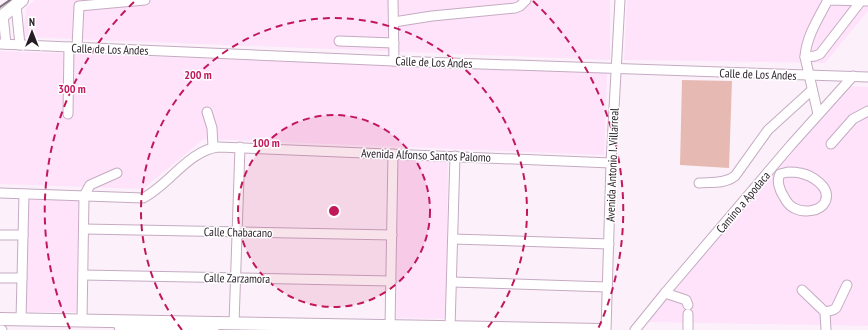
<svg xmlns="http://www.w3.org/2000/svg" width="868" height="330" font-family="'PT Sans Narrow',sans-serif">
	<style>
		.built { fill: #fee3fb }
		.green { fill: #e6bab2 }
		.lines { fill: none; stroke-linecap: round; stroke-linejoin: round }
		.minor-casing { stroke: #c5abc2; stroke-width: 11 }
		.major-casing { stroke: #c5abc2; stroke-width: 14 }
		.minor { stroke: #fff; stroke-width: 9 }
		.major { stroke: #fff; stroke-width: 12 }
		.rail { stroke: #796f78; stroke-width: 2 }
		.ring { fill: none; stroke: #c2185b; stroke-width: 2; stroke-dasharray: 7 5 }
		.labels { text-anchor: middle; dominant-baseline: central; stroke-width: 3; stroke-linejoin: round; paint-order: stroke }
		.street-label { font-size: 12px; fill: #261c25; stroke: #fff }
		.centre { fill: #c2185b; stroke: #fff; stroke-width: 2 }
		.ring-label { font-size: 12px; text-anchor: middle; font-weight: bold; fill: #c2185b; stroke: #fff; stroke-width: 3; stroke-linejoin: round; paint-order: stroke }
	</style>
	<rect width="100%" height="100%" fill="#fcf1fb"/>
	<!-- built -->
	<g class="built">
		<polygon points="35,0 610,0 610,60 23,37 26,7"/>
		<polygon points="627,0 868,0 868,11 825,63 624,60"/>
		<polygon points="0,51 607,73 604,155 204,139 143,189 0,184"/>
		<polygon points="850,86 868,87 868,326 646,322 771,174"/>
		<polygon points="398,158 448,159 446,319 396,318"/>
		<polygon points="29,199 78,201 77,312 26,312"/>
	</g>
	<!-- green -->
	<polygon class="green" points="682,80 732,81 729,168 680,165"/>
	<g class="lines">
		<!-- minor casing -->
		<g class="minor-casing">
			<g id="minor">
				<polyline points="393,0 394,61"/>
				<polyline points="16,5 20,45"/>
				<polyline points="3,15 6,44"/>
				<polyline points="394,22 432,16 515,8 520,6 526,0"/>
				<polyline points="339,41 394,43"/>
				<polyline points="0,44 394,61 868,77"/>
				<polyline points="77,47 79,6 145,0"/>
				<polyline points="805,57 815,56 820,54 861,1"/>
				<polyline points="207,112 212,128 213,147"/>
				<polyline points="68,114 69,47"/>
				<path d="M818 114 805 57C806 37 819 17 828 0L868 1"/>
				<polyline points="831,144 853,119 868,111"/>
				<path d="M788 172C792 172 796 172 800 173 811 175 832 187 825 202 820 212 803 213 794 208 790 206 786 201 784 197 780 191 776 181 780 174Z"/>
				<path d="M699 183C711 182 725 184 735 176L768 130 812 90"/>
				<path d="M0 193 143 198C169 185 188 151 218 147L611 163"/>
				<polyline points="84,229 392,235"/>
				<polyline points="0,235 23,235"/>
				<polyline points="453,239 609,244"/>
				<polyline points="83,275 391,281"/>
				<polyline points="0,278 22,278"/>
				<polyline points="452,282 607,287"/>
				<polyline points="802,290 825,312 826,330"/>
				<polyline points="665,293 686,300 688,305"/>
				<polyline points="825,312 833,310 836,308 847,285"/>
				<polyline points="688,314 688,330"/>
				<polyline points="21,320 24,194"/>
				<polyline points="82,321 84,196 90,185 117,173"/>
				<polyline points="234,324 240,147"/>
				<polyline points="119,327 214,330"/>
				<polyline points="390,327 393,154"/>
				<polyline points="450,328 455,156"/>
				<polyline points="0,330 2,330"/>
				<polyline points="606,330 611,163 620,0"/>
				<polyline points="635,330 665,293 791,145 853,76"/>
			</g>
		</g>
		<!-- major casing -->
		<g class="major-casing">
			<g id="major">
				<polyline points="0,18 22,0"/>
				<polyline points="0,319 601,330"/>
			</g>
		</g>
		<!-- minor -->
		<use href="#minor" class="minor"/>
		<!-- major -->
		<use href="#major" class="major"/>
		<!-- rail -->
		<polyline class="rail" points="0,7 10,0"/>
	</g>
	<!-- distance rings -->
	<circle cx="334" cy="211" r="96" fill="#c2185b" fill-opacity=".12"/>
	<g class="ring">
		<circle cx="334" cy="211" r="96"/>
		<path d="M182 330A193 193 0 1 1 486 330"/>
		<path d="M70 329A289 289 0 0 1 135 1M533 1A289 289 0 0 1 598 329"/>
	</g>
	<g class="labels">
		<!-- street labels -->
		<g class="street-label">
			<text transform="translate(110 49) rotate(2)">Calle de Los Andes</text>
			<text transform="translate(434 62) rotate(2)">Calle de Los Andes</text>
			<text transform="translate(758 74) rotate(2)">Calle de Los Andes</text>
			<text transform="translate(426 155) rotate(2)">Avenida Alfonso Santos Palomo</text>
			<text transform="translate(612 165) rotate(-88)">Avenida Antonio I. Villarreal</text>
			<text transform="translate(743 202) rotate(-50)">Camino a Apodaca</text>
			<text transform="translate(238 232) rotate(1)">Calle Chabacano</text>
			<text transform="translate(237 278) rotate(1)">Calle Zarzamora</text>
		</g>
	</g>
	<circle cx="334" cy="211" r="6" class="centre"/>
	<g class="ring-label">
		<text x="198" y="79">200 m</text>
		<text x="72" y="93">300 m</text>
		<text x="266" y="147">100 m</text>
	</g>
	<!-- north arrow -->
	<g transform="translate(32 32)" stroke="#ffffff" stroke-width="3" paint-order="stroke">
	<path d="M0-3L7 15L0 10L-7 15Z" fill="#261c25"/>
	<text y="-6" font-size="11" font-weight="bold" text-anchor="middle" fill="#261c25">N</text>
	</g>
</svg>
